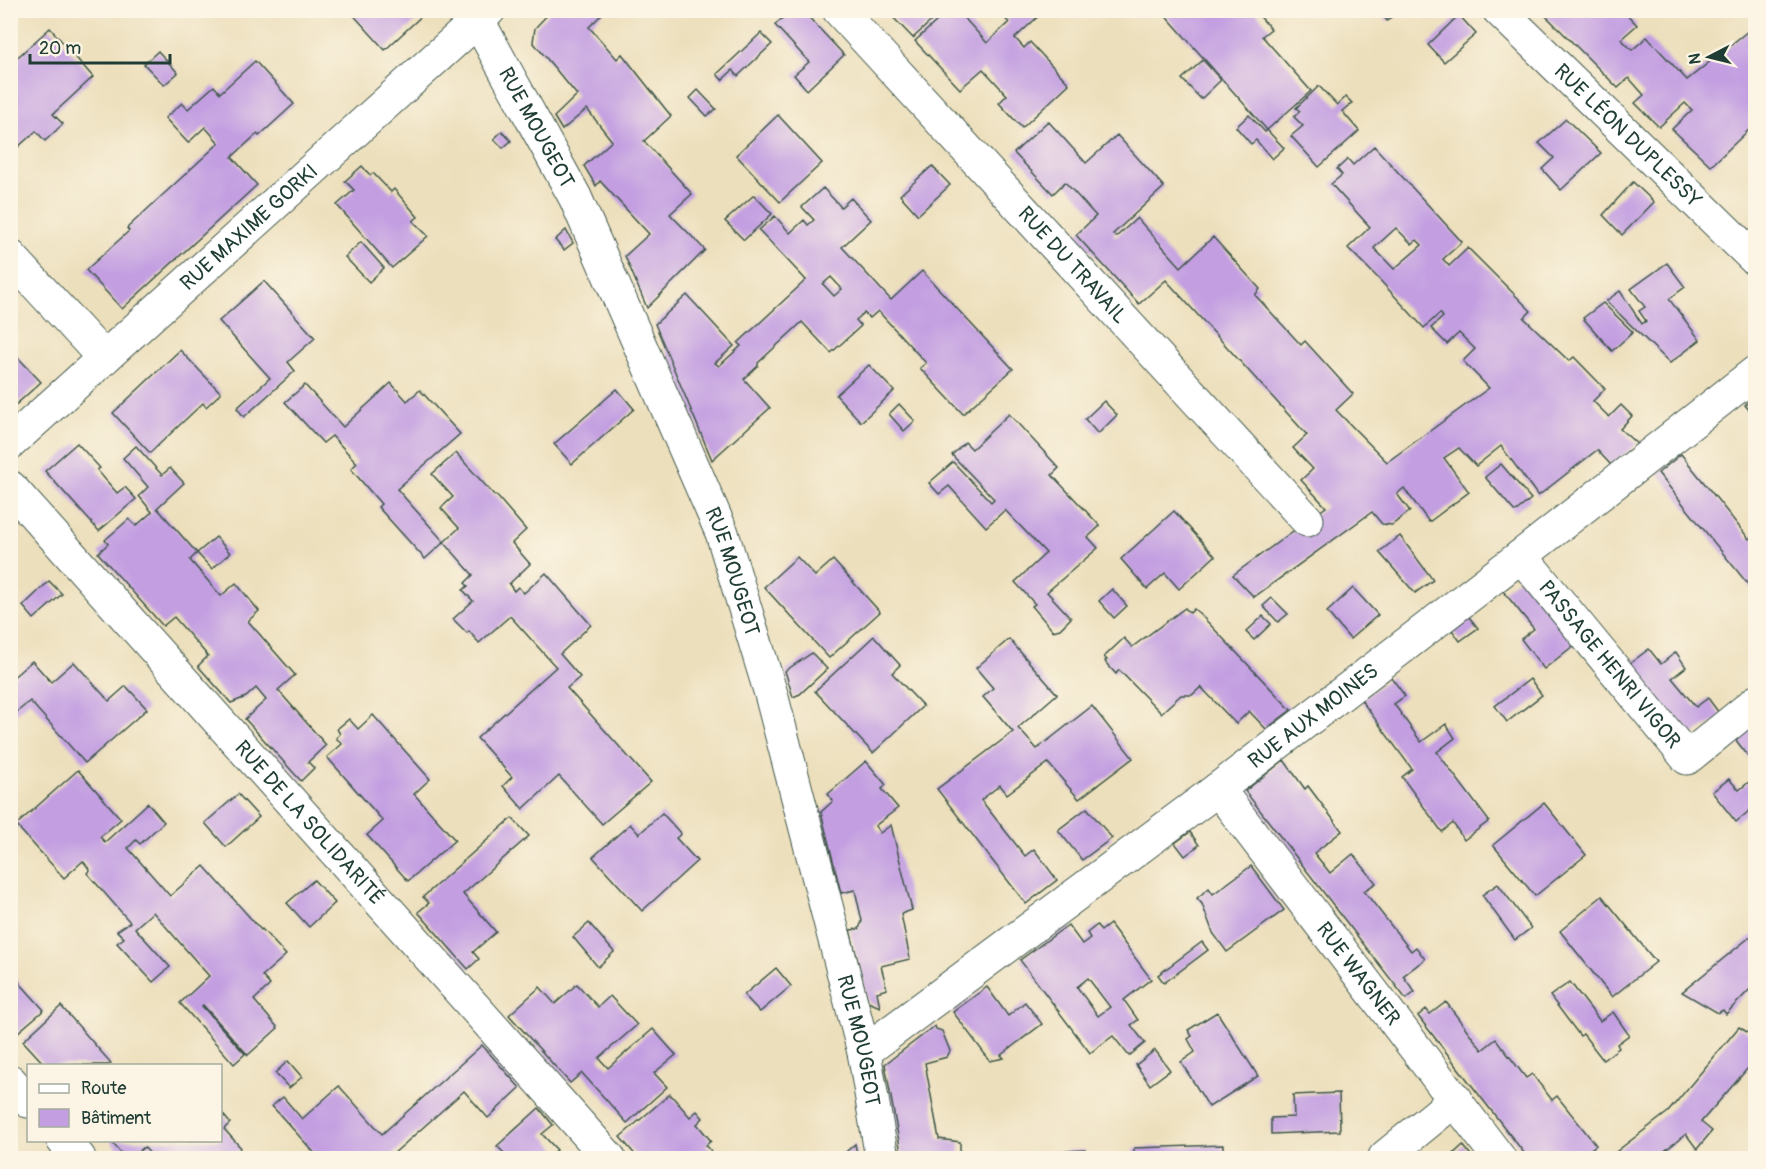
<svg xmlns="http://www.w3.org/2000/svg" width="1766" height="1169" font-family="Pangolin,sans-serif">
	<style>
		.building { fill: #c39fe1; fill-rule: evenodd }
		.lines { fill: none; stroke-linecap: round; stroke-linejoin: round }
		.street-casing { stroke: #3e5548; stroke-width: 35 }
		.street { stroke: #fff; stroke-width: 33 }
		.labels { text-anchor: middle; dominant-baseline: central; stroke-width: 4.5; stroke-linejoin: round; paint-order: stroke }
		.street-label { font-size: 21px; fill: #1f3d34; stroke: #fcf5e5 }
	</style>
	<rect width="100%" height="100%" fill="#fcf5e5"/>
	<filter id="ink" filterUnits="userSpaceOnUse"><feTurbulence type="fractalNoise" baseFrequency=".0167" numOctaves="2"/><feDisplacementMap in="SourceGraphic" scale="12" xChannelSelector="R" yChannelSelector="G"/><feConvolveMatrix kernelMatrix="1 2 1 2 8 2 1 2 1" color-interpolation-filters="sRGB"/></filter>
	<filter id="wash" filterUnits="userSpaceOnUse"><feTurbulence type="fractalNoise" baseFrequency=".008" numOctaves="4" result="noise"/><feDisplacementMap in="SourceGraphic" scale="24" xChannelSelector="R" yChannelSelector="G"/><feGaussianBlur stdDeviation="1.35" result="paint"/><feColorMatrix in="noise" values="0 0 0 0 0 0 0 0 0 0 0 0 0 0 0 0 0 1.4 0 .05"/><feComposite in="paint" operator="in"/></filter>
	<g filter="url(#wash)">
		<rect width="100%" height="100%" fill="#ecdfbc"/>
		<g id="blocks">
			<!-- building -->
			<g class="building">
				<polygon points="349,10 428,10 385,50"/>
				<polygon points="552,10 606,10 589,27 617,59 622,54 671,116 644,141 692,194 670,214 705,250 647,308 625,256 649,234 600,181 596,186 584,166 612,141 587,109 562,130 554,117 577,95 533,42 535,28"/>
				<polygon points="791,10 802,10 844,55 807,90 794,75 809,62 775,25"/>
				<polygon points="886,10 943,10 913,38"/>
				<polygon points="949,10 957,10 987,43 1009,22 1006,20 1016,10 1045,10 1015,38 1024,48 1030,42 1069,84 1022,128 999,103 1007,95 983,69 960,89 915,41"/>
				<polygon points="1161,10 1258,10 1256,12 1271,29 1262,36 1311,91 1267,130"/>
				<polygon points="1378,10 1399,10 1387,21"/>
				<polygon points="1540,10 1623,10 1637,25 1621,39 1632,50 1647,37 1687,80 1748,31 1755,39 1755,124 1711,166 1672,129 1692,110 1685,103 1659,127 1635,103 1644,95 1629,78 1618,88"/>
				<polygon points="1459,15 1476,34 1444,62 1428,45"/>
				<polygon points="50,28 93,77 53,114 63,124 45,141 36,131 10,154 10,64"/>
				<polygon points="761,33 772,44 738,76 733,70 722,80 717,74"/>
				<polygon points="158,51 178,73 164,85 144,64"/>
				<polygon points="1203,60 1221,80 1201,99 1182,79"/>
				<polygon points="255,61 294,104 259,136 257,134 232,157 257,185 122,309 86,270 129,231 127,228 219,143 205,127 188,143 165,118 182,103 188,109 214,86 220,93"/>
				<polygon points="1319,86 1337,105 1346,97 1352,103 1342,111 1359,131 1319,167 1291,136 1303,126 1294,117 1300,111 1296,108"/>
				<polygon points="698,90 716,109 707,116 690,98"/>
				<polygon points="778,115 822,163 780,202 736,155"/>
				<polygon points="1249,115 1265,132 1267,130 1284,148 1272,159 1256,140 1251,144 1236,127"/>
				<polygon points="1566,119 1601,153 1561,190 1542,169 1554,158 1539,143"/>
				<path d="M1048 121 1086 163 1117 135 1164 187 1113 234 1116 237 1137 218 1181 267 1213 237 1260 289 1255 295 1301 345 1305 341 1353 394 1336 410 1387 462 1489 388 1463 361 1475 349 1459 333 1447 344 1431 328 1443 317 1440 313 1424 328 1377 277 1348 248 1370 227 1331 184 1342 175 1337 169 1348 159 1353 165 1374 146 1462 242 1443 259 1449 266 1468 248 1531 311 1524 318 1569 361 1574 357 1605 389 1593 401 1609 417 1621 405 1632 416 1620 429 1637 444 1611 465 1597 450 1538 496 1501 446 1476 466 1459 448 1444 458 1469 492 1429 522 1404 488 1397 494 1410 511 1392 525 1382 524 1372 512 1254 597 1233 575 1326 507 1301 480 1313 469 1293 448 1307 435 1166 280 1139 304 1076 235 1096 216 1065 182 1053 194 1014 153ZM1396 228 1412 244 1417 240 1422 245 1394 269 1374 248Z"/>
				<polygon points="502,131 511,141 503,148 494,139"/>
				<polygon points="362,166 370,175 373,173 391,192 394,189 418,217 413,221 428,236 392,268 337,205 354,190 345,181"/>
				<polygon points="932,166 950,185 918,215 900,195"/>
				<polygon points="1633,182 1654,202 1622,235 1603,215"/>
				<path d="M823 188 841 207 851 198 871 220 842 247 891 300 922 271 1013 369 963 414 920 368 926 363 878 311 870 318 864 313 856 320 861 326 831 353 802 322 758 363V366L744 379 770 408 712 460 655 324 687 295 734 346 715 363 719 366 741 346 738 343 806 280 759 230 775 216 790 233 804 220 808 225 814 220 802 207ZM831 277 842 289 834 296 823 284Z"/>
				<polygon points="754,195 772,214 744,240 725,221"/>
				<polygon points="566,230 573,243 564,250 555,240"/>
				<polygon points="361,242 384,268 369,282 345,257"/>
				<polygon points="1667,263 1685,287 1669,299 1700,340 1670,363 1606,301 1620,291 1642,324 1646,321 1639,311 1645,307 1631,289"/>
				<polygon points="264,281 315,338 288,362 295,371 244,417 237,408 270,378 219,321"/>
				<polygon points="1603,303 1633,332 1612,351 1583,318"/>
				<polygon points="10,349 41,382 10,410"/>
				<polygon points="180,350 221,393 206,407 203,403 150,453 113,413"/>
				<polygon points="869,365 894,391 861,422 836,395"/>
				<polygon points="391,383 407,401 420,390 460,434 397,489 444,542 459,528 441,508 453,497 432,474 456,453 495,496 496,495 526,530 512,543 530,564 509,584 514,591 518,587 524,593 546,573 591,625 560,654 580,677 567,688 651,782 602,824 559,776 523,809 503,786 512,777 477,738 556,667 510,616 479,643 469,631 467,633 453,619 473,601 463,590 468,586 465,583 473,575 444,542 425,559 378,507 381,504 351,469 357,463 332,436 323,443 285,402 305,385 343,427"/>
				<polygon points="617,389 634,409 572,464 554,444"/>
				<polygon points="1755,396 1755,417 1745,405"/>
				<polygon points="1104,401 1117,415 1098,434 1085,419"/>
				<polygon points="899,404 915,421 904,431 889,414"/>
				<polygon points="1009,414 1059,468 1052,475 1100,526 1088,537 1098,548 1047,592 1071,618 1060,629 1053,631 1032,606 1035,604 1015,582 1046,553 1005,510 986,527 949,486 939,494 929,483 953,462 991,502 994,499 952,455 965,442 972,449"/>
				<polygon points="77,443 100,468 97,470 117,493 125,487 136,499 99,531 45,471"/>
				<polygon points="136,446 162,475 170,468 184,483 157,508 197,553 190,560 221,596 236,583 259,611 248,621 295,675 278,690 326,745 308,762 314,768 301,781 245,719 266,700 256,688 246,697 231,703 198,666 208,656 174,617 163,626 98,553 108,544 105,540 129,519 136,526 152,512 139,496 148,487 123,458"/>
				<polygon points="1681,454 1749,539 1755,534 1755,593 1658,473"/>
				<polygon points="1501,464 1531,499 1515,512 1485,477"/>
				<polygon points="1174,511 1215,556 1179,589 1165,573 1147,589 1121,559"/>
				<polygon points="1400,536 1433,580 1415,593 1379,552"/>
				<polygon points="216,537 230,553 212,569 197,553"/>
				<polygon points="797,557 815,576 833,560 880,612 829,658 764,587"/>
				<polygon points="1518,579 1525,579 1578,642 1544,669 1521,639 1534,629 1503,591"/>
				<polygon points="49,581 62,594 34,619 23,606"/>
				<polygon points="1353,588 1378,615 1350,639 1327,612"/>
				<polygon points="1112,589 1127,606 1114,618 1099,601"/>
				<polygon points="1272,598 1288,614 1278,622 1263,606"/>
				<polygon points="1185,608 1190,613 1194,609 1199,613 1291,710 1266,729 1249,711 1236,724 1201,687 1192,695 1181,695 1161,713 1119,670 1116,674 1106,663 1105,661 1107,660 1104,657 1124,638 1132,647"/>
				<polygon points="1263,616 1271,624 1254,640 1246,632"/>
				<polygon points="1469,617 1478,628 1460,641 1452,630"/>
				<polygon points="874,636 900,665 892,673 923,706 873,753 815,691"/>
				<polygon points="1009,639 1057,694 1018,728 1037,749 1092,706 1133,758 1079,799 1048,763 1007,794 1000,785 981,800 1025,856 1034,849 1057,880 1026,904 937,789 1013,732 983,697 993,688 976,668"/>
				<polygon points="1649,649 1661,664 1676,652 1686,667 1672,678 1696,707 1708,698 1722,717 1692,735 1687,734 1625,667"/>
				<polygon points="812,653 827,669 800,694 793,697 785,671"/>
				<polygon points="32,661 51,682 74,662 109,701 126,686 147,709 85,763 30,701 10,718 10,680"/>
				<polygon points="1391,677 1405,696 1394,704 1421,742 1446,724 1455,738 1437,752 1489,821 1464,840 1453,823 1442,832 1402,777 1412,769 1361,700"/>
				<polygon points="1530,679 1542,695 1507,722 1495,706"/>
				<polygon points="373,715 430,779 414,794 455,840 408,881 367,835 383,821 327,757 342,744 336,738 340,734 337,729 349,719 358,729"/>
				<polygon points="1755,716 1755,765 1732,735"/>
				<polygon points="1284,760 1305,789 1308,786 1342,831 1314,853 1330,873 1353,854 1376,883 1364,891 1411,951 1416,947 1425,959 1403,976 1415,992 1406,999 1245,791"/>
				<polygon points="866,761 886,785 882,789 898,808 875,826 880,833 891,825 912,910 901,914 910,959 881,966 887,989 877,992 880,1007 868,1002 850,930 859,929 862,921 855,890 841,893 821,812 833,801 828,794"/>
				<polygon points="78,770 121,819 100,837 105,842 148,803 164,822 140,844 136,840 128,848 170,896 204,866 261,930 262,929 286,955 262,976 270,985 254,1000 278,1028 248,1055 203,1005 202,1006 245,1054 234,1064 180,1003 209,976 153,912 135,928 170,967 153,982 117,943 124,938 117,931 130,922 87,873 90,870 83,861 64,878 16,825"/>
				<polygon points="1755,777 1755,806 1736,822 1712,792 1729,779 1739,790"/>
				<polygon points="238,794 259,817 226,847 205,823"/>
				<polygon points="1544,803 1586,855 1535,896 1493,845"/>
				<polygon points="1087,808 1112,838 1082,860 1058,830"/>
				<polygon points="662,813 681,834 676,838 697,861 642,911 593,857 630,824 639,834"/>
				<polygon points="512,818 529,836 463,894 496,932 473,952 479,959 468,969 418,912 429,903 423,897"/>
				<polygon points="1190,832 1199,845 1185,856 1175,843"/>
				<polygon points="1251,866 1284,910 1227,952 1213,933 1202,904 1197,898 1209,888 1213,894"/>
				<polygon points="314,880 335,903 309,927 287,903"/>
				<polygon points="1498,884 1531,928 1515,940 1482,895"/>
				<polygon points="1602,896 1656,962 1612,997 1560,931"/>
				<polygon points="589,923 614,952 598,967 573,937"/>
				<path d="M1110 924 1151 979 1124 1000 1138 1020 1131 1025 1145 1043 1129 1056 1113 1036 1090 1053 1020 960 1068 925 1082 944 1090 938 1087 933 1097 925 1101 931ZM1088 978 1110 1007 1098 1016 1077 987Z"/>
				<polygon points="1755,933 1755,984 1726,1014 1723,1010 1718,1013 1682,992"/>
				<polygon points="1202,942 1208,950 1164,983 1158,975"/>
				<polygon points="776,968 791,986 760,1012 744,995"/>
				<polygon points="10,972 44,1010 10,1039"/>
				<polygon points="1570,982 1600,1021 1613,1012 1629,1035 1617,1044 1619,1048 1603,1060 1583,1034 1580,1036 1550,996"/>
				<polygon points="577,984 598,1007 610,996 637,1025 599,1058 608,1068 653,1029 676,1055 654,1073 667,1087 627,1123 582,1073 570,1083 509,1015 540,987 555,1004"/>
				<polygon points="987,987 1008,1016 1025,1002 1042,1024 1001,1055 1004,1058 990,1061 953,1012"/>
				<polygon points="1446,1002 1482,1050 1496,1039 1526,1078 1532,1074 1552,1100 1557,1096 1596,1145 1579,1158 1528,1158 1418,1016 1426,1009 1430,1014"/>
				<polygon points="61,1006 111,1063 108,1065 45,1065 23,1041"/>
				<polygon points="1217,1012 1258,1076 1209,1107 1181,1062 1195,1052 1188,1039 1192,1036 1188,1030"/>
				<polygon points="935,1026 936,1029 942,1031 950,1051 947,1057 925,1063 939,1139 960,1142 960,1156 973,1156 973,1158 902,1158 885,1064"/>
				<polygon points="1739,1027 1755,1037 1755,1060 1701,1122 1712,1131 1697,1149 1686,1134 1661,1154 1664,1158 1608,1158 1668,1112"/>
				<polygon points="482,1045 520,1088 488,1118 464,1091 392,1155 395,1158 319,1158 272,1106 283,1097 302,1119 339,1086 382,1134"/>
				<polygon points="1155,1050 1170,1070 1150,1085 1136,1065"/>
				<polygon points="288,1061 302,1077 289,1088 275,1073"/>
				<polygon points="1339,1093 1340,1131 1271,1134 1271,1118 1294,1117 1293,1095"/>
				<polygon points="670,1094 690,1117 697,1111 703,1118 697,1124 711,1141 706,1145 717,1158 638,1158 620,1137"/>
				<polygon points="539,1108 553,1125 542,1134 557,1150 547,1158 509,1158 497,1146"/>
				<polygon points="220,1111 230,1123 224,1129 241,1148 228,1158 154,1158 144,1147 131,1158 125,1158 110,1140 220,1140"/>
				<polygon points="855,1144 858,1158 839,1158"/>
				<polygon points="1223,1145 1223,1158 1134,1158 1134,1148"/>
				<polygon points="1463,1145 1473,1158 1449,1158"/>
				<polygon points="1085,1150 1085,1158 1067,1158 1066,1151"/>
			</g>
		</g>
	</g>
	<g filter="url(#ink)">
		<use href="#blocks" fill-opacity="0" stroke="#3e5548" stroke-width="1.5"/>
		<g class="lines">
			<!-- street casing -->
			<g class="street-casing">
				<g id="street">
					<path id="s1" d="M472 10 575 197 722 533 771 694 864 1052 882 1158"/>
					<path id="s2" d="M839 10 1307 520"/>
					<path id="s3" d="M1499 10 1756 260"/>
					<polyline points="10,256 104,358"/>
					<path id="s4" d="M10 443 489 10"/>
					<path id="s5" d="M10 487 609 1158"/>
					<path id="s6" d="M1521 556 1687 758 1756 702"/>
					<path id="s7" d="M1218 789 1499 1158"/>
					<path id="s8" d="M864 1052 1218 789 1521 556 1756 372"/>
					<polyline points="10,1081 28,1101"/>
					<polyline points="63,1140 79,1158"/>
					<polyline points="1385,1158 1385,1157 1456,1099"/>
				</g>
			</g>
			<!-- street -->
			<use href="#street" class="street"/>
		</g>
	</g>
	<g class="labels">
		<!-- street labels -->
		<g class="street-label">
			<text stroke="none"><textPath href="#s1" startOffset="134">RUE MOUGEOT</textPath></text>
			<text stroke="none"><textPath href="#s3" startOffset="180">RUE LÉON DUPLESSY</textPath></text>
			<text stroke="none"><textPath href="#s4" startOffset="322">RUE MAXIME GORKI</textPath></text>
			<text stroke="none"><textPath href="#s2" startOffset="346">RUE DU TRAVAIL</textPath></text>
			<text stroke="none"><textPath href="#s1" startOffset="620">RUE MOUGEOT</textPath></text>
			<text stroke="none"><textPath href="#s6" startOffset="140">PASSAGE HENRI VIGOR</textPath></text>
			<text stroke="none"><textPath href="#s8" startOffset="561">RUE AUX MOINES</textPath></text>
			<text stroke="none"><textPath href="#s5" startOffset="450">RUE DE LA SOLIDARITÉ</textPath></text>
			<text stroke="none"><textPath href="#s7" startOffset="232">RUE WAGNER</textPath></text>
			<text stroke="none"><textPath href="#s1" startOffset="1106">RUE MOUGEOT</textPath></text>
		</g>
	</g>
	<!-- margin -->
	<rect width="1766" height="1169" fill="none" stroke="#fcf5e5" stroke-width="36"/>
	<!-- legend -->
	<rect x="27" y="1064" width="195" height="78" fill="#fcf5e5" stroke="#a4ab9e" stroke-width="1.5"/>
	<rect x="39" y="1084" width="30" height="9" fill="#ffffff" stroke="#a4ab9e" stroke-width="1.5"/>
	<text x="81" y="1094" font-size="18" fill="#1f3d34">Route</text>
	<rect x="39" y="1109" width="30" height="18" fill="#c39fe1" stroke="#a4ab9e" stroke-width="1.5"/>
	<text x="81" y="1124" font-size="18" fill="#1f3d34">Bâtiment</text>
	<!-- north arrow -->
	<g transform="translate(1709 57) rotate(263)" stroke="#fcf5e5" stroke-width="4.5" paint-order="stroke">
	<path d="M0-4.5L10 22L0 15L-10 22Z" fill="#1f3d34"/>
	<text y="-9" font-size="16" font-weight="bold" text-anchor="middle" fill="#1f3d34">N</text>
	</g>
	<!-- scale -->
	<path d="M30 54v9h140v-9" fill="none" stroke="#1f3d34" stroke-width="3"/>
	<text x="39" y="54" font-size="18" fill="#1f3d34" stroke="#fcf5e5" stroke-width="4.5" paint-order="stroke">20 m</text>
</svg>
